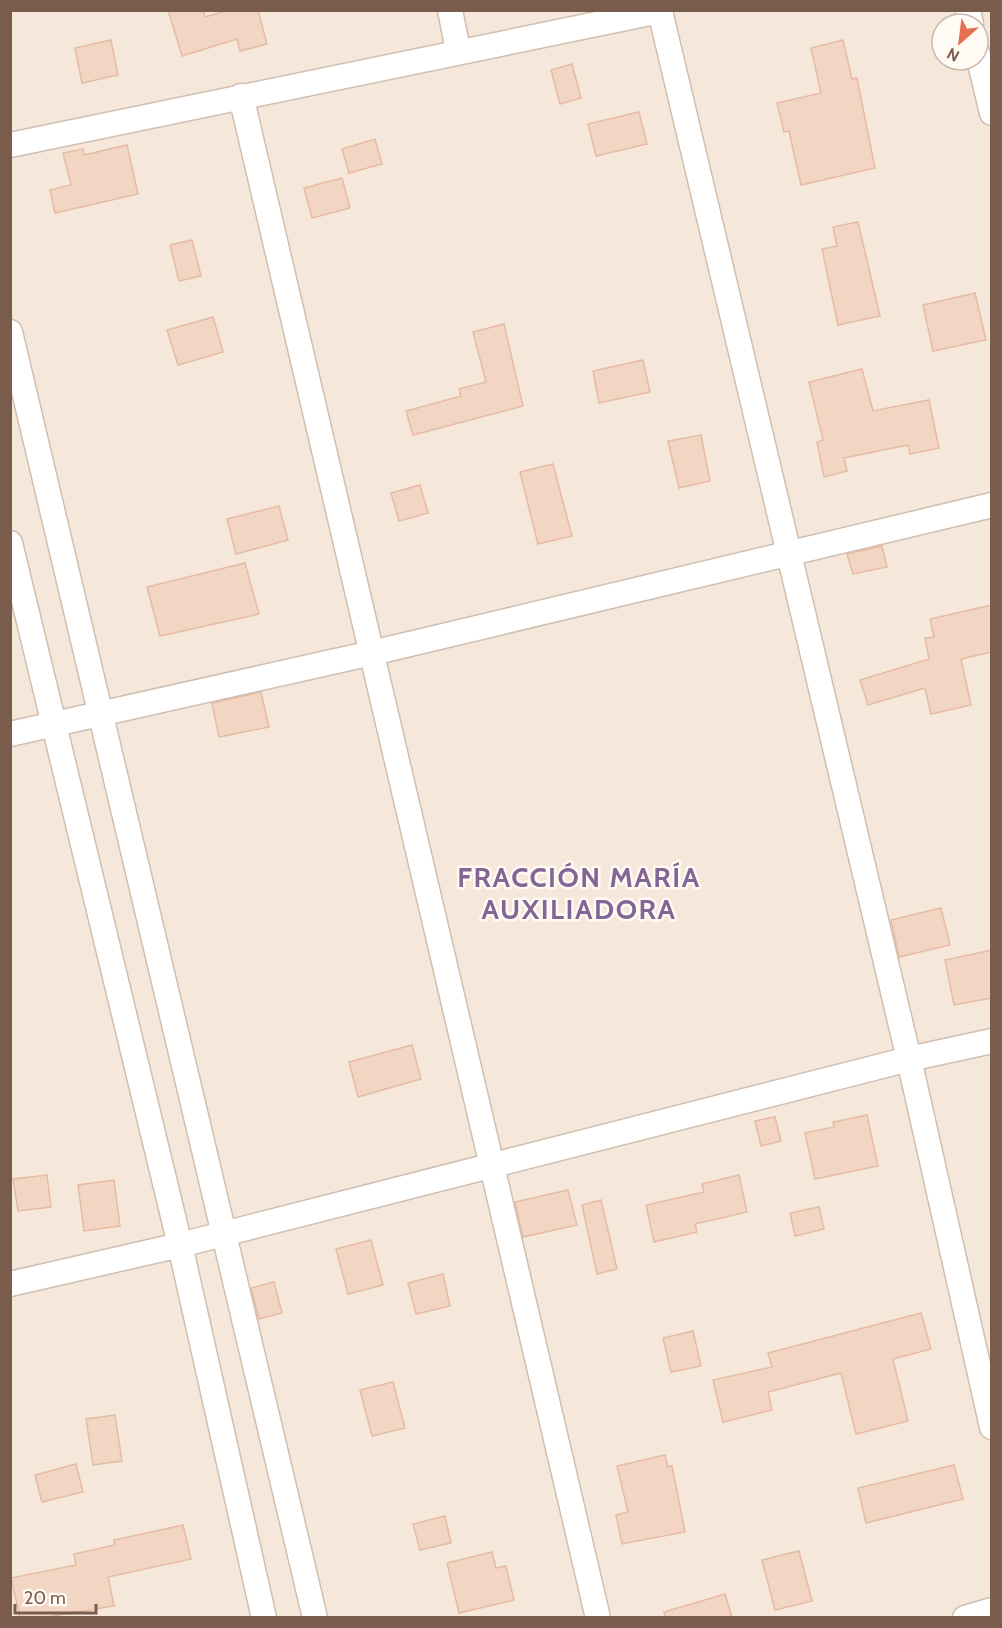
<svg xmlns="http://www.w3.org/2000/svg" width="1002" height="1628" font-family="Cabin,sans-serif">
	<style>
		.residential { fill: #f5e8da; fill-rule: evenodd }
		.building { fill: #f3d5c3; stroke: #e6bba3; stroke-width: 1.5 }
		.lines { fill: none; stroke-linecap: round; stroke-linejoin: round }
		.street-casing { stroke: #d1beb0; stroke-width: 27 }
		.street { stroke: #fff; stroke-width: 24 }
		.labels { text-anchor: middle; dominant-baseline: central; stroke-width: 5; stroke-linejoin: round; paint-order: stroke }
		.district-label { font-size: 28px; font-weight: bold; letter-spacing: 1.5px; fill: #846695; stroke: #fffaf3 }
	</style>
	<rect width="100%" height="100%" fill="#fdf6ec"/>
	<!-- residential -->
	<path class="residential" d="M11 11H991V1617L11 1618ZM942 24H978V60H942Z"/>
	<!-- building -->
	<g class="building">
		<polygon points="168,10 203,10 205,17 229,10 258,10 267,44 240,51 237,39 182,56"/>
		<polygon points="111,40 118,75 82,83 75,48"/>
		<polygon points="843,40 852,79 857,78 875,168 801,185 789,131 784,132 777,103 821,93 811,48"/>
		<polygon points="572,64 581,98 560,104 551,70"/>
		<polygon points="639,112 647,144 596,156 588,124"/>
		<polygon points="375,139 382,164 349,173 342,149"/>
		<polygon points="127,145 138,194 55,213 50,190 71,185 63,153 83,149 84,155"/>
		<polygon points="342,178 350,208 312,218 304,188"/>
		<polygon points="858,222 880,316 838,325 822,249 837,246 833,227"/>
		<polygon points="192,240 201,276 179,281 170,245"/>
		<polygon points="975,293 986,340 933,351 923,305"/>
		<polygon points="213,317 223,352 178,365 167,330"/>
		<polygon points="504,324 523,406 413,435 406,411 461,396 459,389 486,382 473,332"/>
		<polygon points="643,360 650,392 599,403 593,371"/>
		<polygon points="862,369 873,411 929,400 939,448 910,454 908,445 844,458 847,471 824,477 817,442 823,440 809,382"/>
		<polygon points="701,435 710,481 679,488 668,441"/>
		<polygon points="553,464 572,536 538,544 520,472"/>
		<polygon points="420,485 428,513 399,521 391,493"/>
		<polygon points="279,506 288,540 236,554 227,519"/>
		<polygon points="882,546 887,567 853,574 847,554"/>
		<polygon points="245,563 259,614 160,636 147,587"/>
		<polygon points="992,605 992,652 961,659 971,705 931,714 925,688 868,705 860,680 929,659 925,638 934,637 930,619"/>
		<polygon points="261,692 269,727 219,737 212,703"/>
		<polygon points="941,908 950,945 899,957 891,920"/>
		<polygon points="992,950 992,998 954,1005 945,960"/>
		<polygon points="412,1045 421,1079 358,1097 349,1062"/>
		<polygon points="867,1115 878,1166 815,1179 805,1133 834,1127 833,1122"/>
		<polygon points="775,1117 781,1141 761,1146 755,1121"/>
		<polygon points="47,1175 51,1207 18,1211 13,1179"/>
		<polygon points="739,1175 747,1212 695,1224 697,1232 654,1242 646,1205 704,1192 702,1184"/>
		<polygon points="114,1180 120,1226 84,1231 78,1185"/>
		<polygon points="568,1190 577,1225 523,1237 515,1202"/>
		<polygon points="601,1200 617,1269 597,1274 582,1205"/>
		<polygon points="819,1207 824,1229 795,1236 790,1213"/>
		<polygon points="371,1240 383,1285 348,1294 336,1249"/>
		<polygon points="443,1274 450,1306 416,1314 408,1283"/>
		<polygon points="274,1282 282,1313 259,1319 251,1288"/>
		<polygon points="921,1313 931,1349 893,1359 908,1421 856,1434 841,1373 768,1392 772,1410 723,1422 713,1380 772,1367 768,1353"/>
		<polygon points="693,1331 701,1366 671,1372 663,1338"/>
		<polygon points="393,1382 405,1428 372,1436 360,1390"/>
		<polygon points="115,1415 122,1461 93,1465 86,1419"/>
		<polygon points="665,1455 668,1467 672,1466 685,1532 622,1544 616,1515 628,1512 617,1466"/>
		<polygon points="76,1464 83,1492 42,1502 35,1475"/>
		<polygon points="954,1465 963,1499 866,1523 858,1488"/>
		<polygon points="445,1516 451,1543 420,1550 413,1524"/>
		<polygon points="183,1525 191,1559 108,1577 114,1606 47,1617 20,1617 11,1578 76,1565 74,1554 115,1545 114,1540"/>
		<polygon points="799,1551 812,1601 775,1610 762,1560"/>
		<polygon points="492,1552 496,1568 506,1566 514,1600 459,1613 447,1563"/>
		<polygon points="725,1594 732,1617 665,1617 664,1612"/>
	</g>
	<g class="lines">
		<!-- street casing -->
		<g class="street-casing">
			<g id="street">
				<polyline points="450,10 458,50"/>
				<polyline points="968,10 971,24"/>
				<polyline points="978,55 992,113"/>
				<polyline points="241,96 598,1618"/>
				<polyline points="10,145 660,11 909,1059 992,1427"/>
				<polyline points="10,332 315,1618"/>
				<polyline points="10,543 180,1245 264,1618"/>
				<polyline points="10,734 372,653 992,505"/>
				<polyline points="10,1284 180,1245 909,1059 992,1041"/>
				<polyline points="965,1618 992,1610"/>
			</g>
		</g>
		<!-- street -->
		<use href="#street" class="street"/>
	</g>
	<g class="labels">
		<!-- district labels -->
		<g class="district-label">
			<text x="579" y="877">FRACCIÓN MARÍA<tspan x="579" dy="32">AUXILIADORA</tspan></text>
		</g>
	</g>
	<!-- border -->
	<rect width="1002" height="1628" fill="none" stroke="#7a5c4d" stroke-width="24"/>
	<!-- north arrow -->
	<g transform="translate(960 42) rotate(208)"><circle r="28" fill="#fffaf3" stroke="#cabbb1" stroke-width="1.5"/>
	<path d="M0-4.5L10 22L0 15L-10 22Z" fill="#e76f51"/>
	<text y="-9" font-size="16" font-weight="bold" text-anchor="middle" fill="#7a5c4d">N</text>
	</g>
	<!-- scale -->
	<path d="M15 1604v9h81v-9" fill="none" stroke="#7a5c4d" stroke-width="3"/>
	<text x="24" y="1604" font-size="18" fill="#7a5c4d" stroke="#fffaf3" stroke-width="4.5" paint-order="stroke">20 m</text>
</svg>
